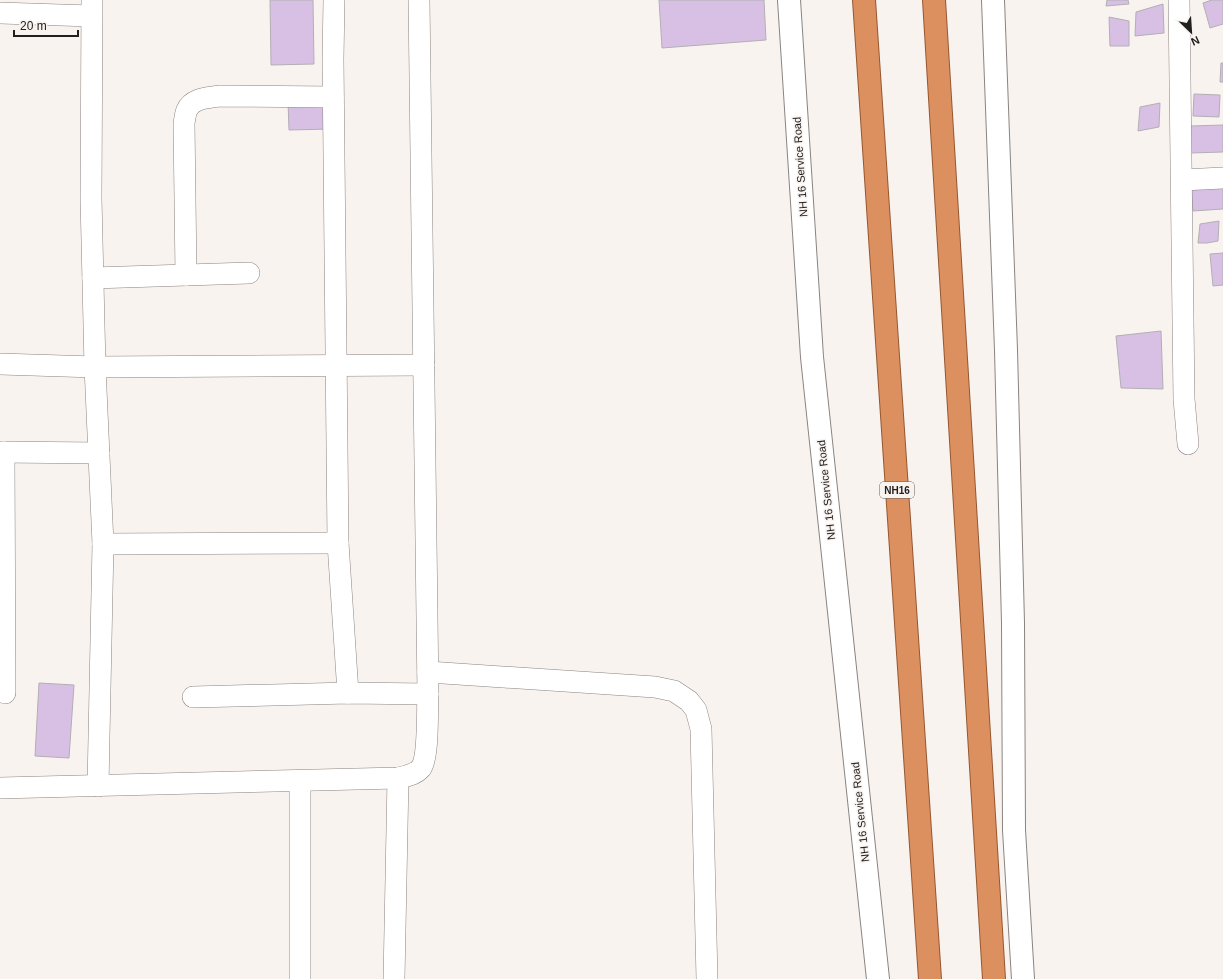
<svg xmlns="http://www.w3.org/2000/svg" width="1223" height="979" font-family="Helvetica,sans-serif">
	<style>
		.building { fill: #d7c0e4; stroke: #b2afb4 }
		.lines { fill: none; stroke-linecap: round; stroke-linejoin: round }
		.minor-casing { stroke: #8a8481; stroke-width: 22 }
		.tertiary-casing { stroke: #8a8481; stroke-width: 24 }
		.trunk-casing { stroke: #955730; stroke-width: 24 }
		.minor { stroke: #fff; stroke-width: 21 }
		.tertiary { stroke: #fff; stroke-width: 22 }
		.trunk { stroke: #dc9060; stroke-width: 22 }
		.labels { text-anchor: middle; dominant-baseline: central; stroke-width: 3; stroke-linejoin: round; paint-order: stroke }
		.shield { fill: #f9f3f0; stroke: #625f5e; stroke-width: 1 }
		.shield-label { font-size: 10px; font-weight: bold; fill: #22201f }
		.street-label { font-size: 11px; fill: #22201f; stroke: #f9f3f0 }
	</style>
	<rect width="100%" height="100%" fill="#f9f3f0"/>
	<!-- building -->
	<g class="building">
		<polygon points="270,0 313,0 314,64 271,65"/>
		<polygon points="659,0 764,0 766,40 662,48"/>
		<polygon points="1107,0 1128,0 1129,4 1106,6"/>
		<polygon points="1212,0 1223,0 1223,24 1210,28 1203,3"/>
		<polygon points="1163,4 1164,33 1135,36 1136,12"/>
		<polygon points="1109,17 1129,21 1129,46 1110,46"/>
		<polygon points="1221,63 1223,63 1223,82 1220,82"/>
		<polygon points="1194,94 1220,95 1219,117 1193,116"/>
		<polygon points="331,100 331,129 289,130 288,101"/>
		<polygon points="1160,103 1159,127 1138,131 1140,107"/>
		<polygon points="1223,125 1223,152 1191,153 1190,126"/>
		<polygon points="1223,186 1223,209 1193,211 1191,189"/>
		<polygon points="1219,221 1218,241 1207,243 1198,243 1200,224"/>
		<polygon points="1223,253 1223,285 1213,286 1210,254"/>
		<polygon points="1161,331 1163,389 1121,388 1116,336"/>
		<polygon points="39,683 74,685 69,758 35,756"/>
	</g>
	<g class="lines">
		<!-- minor casing -->
		<g class="minor-casing">
			<g id="minor">
				<polyline points="92,0 91,198 95,367 103,544 98,786"/>
				<polyline points="334,0 333,59 338,543 348,693"/>
				<polyline points="1179,0 1184,399 1188,444"/>
				<polyline points="0,13 91,16"/>
				<polyline points="1182,180 1223,178"/>
				<path d="M186 275 184 123C185 119 185 114 187 110 192 98 208 98 219 96L333 97"/>
				<polyline points="93,278 249,273"/>
				<polyline points="0,364 95,367 424,365"/>
				<polyline points="0,452 99,453"/>
				<polyline points="4,452 5,693"/>
				<polyline points="103,544 338,543"/>
				<polyline points="428,672 655,687 674,691 689,701 696,710 701,729 707,979"/>
				<polyline points="193,697 348,693 428,694"/>
				<path d="M0 788 398 778C406 776 415 775 421 768 429 757 427 709 428 694L419 0"/>
				<polyline points="300,979 300,781"/>
				<polyline points="394,979 398,778"/>
			</g>
		</g>
		<!-- tertiary casing -->
		<g class="tertiary-casing">
			<g id="tertiary">
				<polyline points="789,0 812,357 878,979"/>
				<polyline points="993,0 1006,350 1013,623 1014,830 1023,979"/>
			</g>
		</g>
		<!-- trunk casing -->
		<g class="trunk-casing">
			<g id="trunk">
				<polyline points="864,0 930,979"/>
				<polyline points="934,0 994,979"/>
			</g>
		</g>
		<!-- minor -->
		<use href="#minor" class="minor"/>
		<!-- tertiary -->
		<use href="#tertiary" class="tertiary"/>
		<!-- trunk -->
		<use href="#trunk" class="trunk"/>
	</g>
	<g class="labels">
		<!-- shield labels -->
		<rect class="shield" x="880" y="482" width="34" height="16" rx="3"/>
		<g class="shield-label">
			<text x="897" y="490">NH16</text>
		</g>
		<!-- street labels -->
		<g class="street-label">
			<text transform="translate(800 167) rotate(-94)">NH 16 Service Road</text>
			<text transform="translate(826 490) rotate(-96)">NH 16 Service Road</text>
			<text transform="translate(860 812) rotate(-96)">NH 16 Service Road</text>
		</g>
	</g>
	<!-- north arrow -->
	<g transform="translate(1191 32) rotate(155)" stroke="#f9f3f0" stroke-width="3" paint-order="stroke">
	<path d="M0-3L7 15L0 10L-7 15Z" fill="#22201f"/>
	<text y="-6" font-size="11" font-weight="bold" text-anchor="middle" fill="#22201f">N</text>
	</g>
	<!-- scale -->
	<path d="M14 30v6h64v-6" fill="none" stroke="#22201f" stroke-width="2"/>
	<text x="20" y="30" font-size="12" fill="#22201f" stroke="#f9f3f0" stroke-width="3" paint-order="stroke">20 m</text>
</svg>
